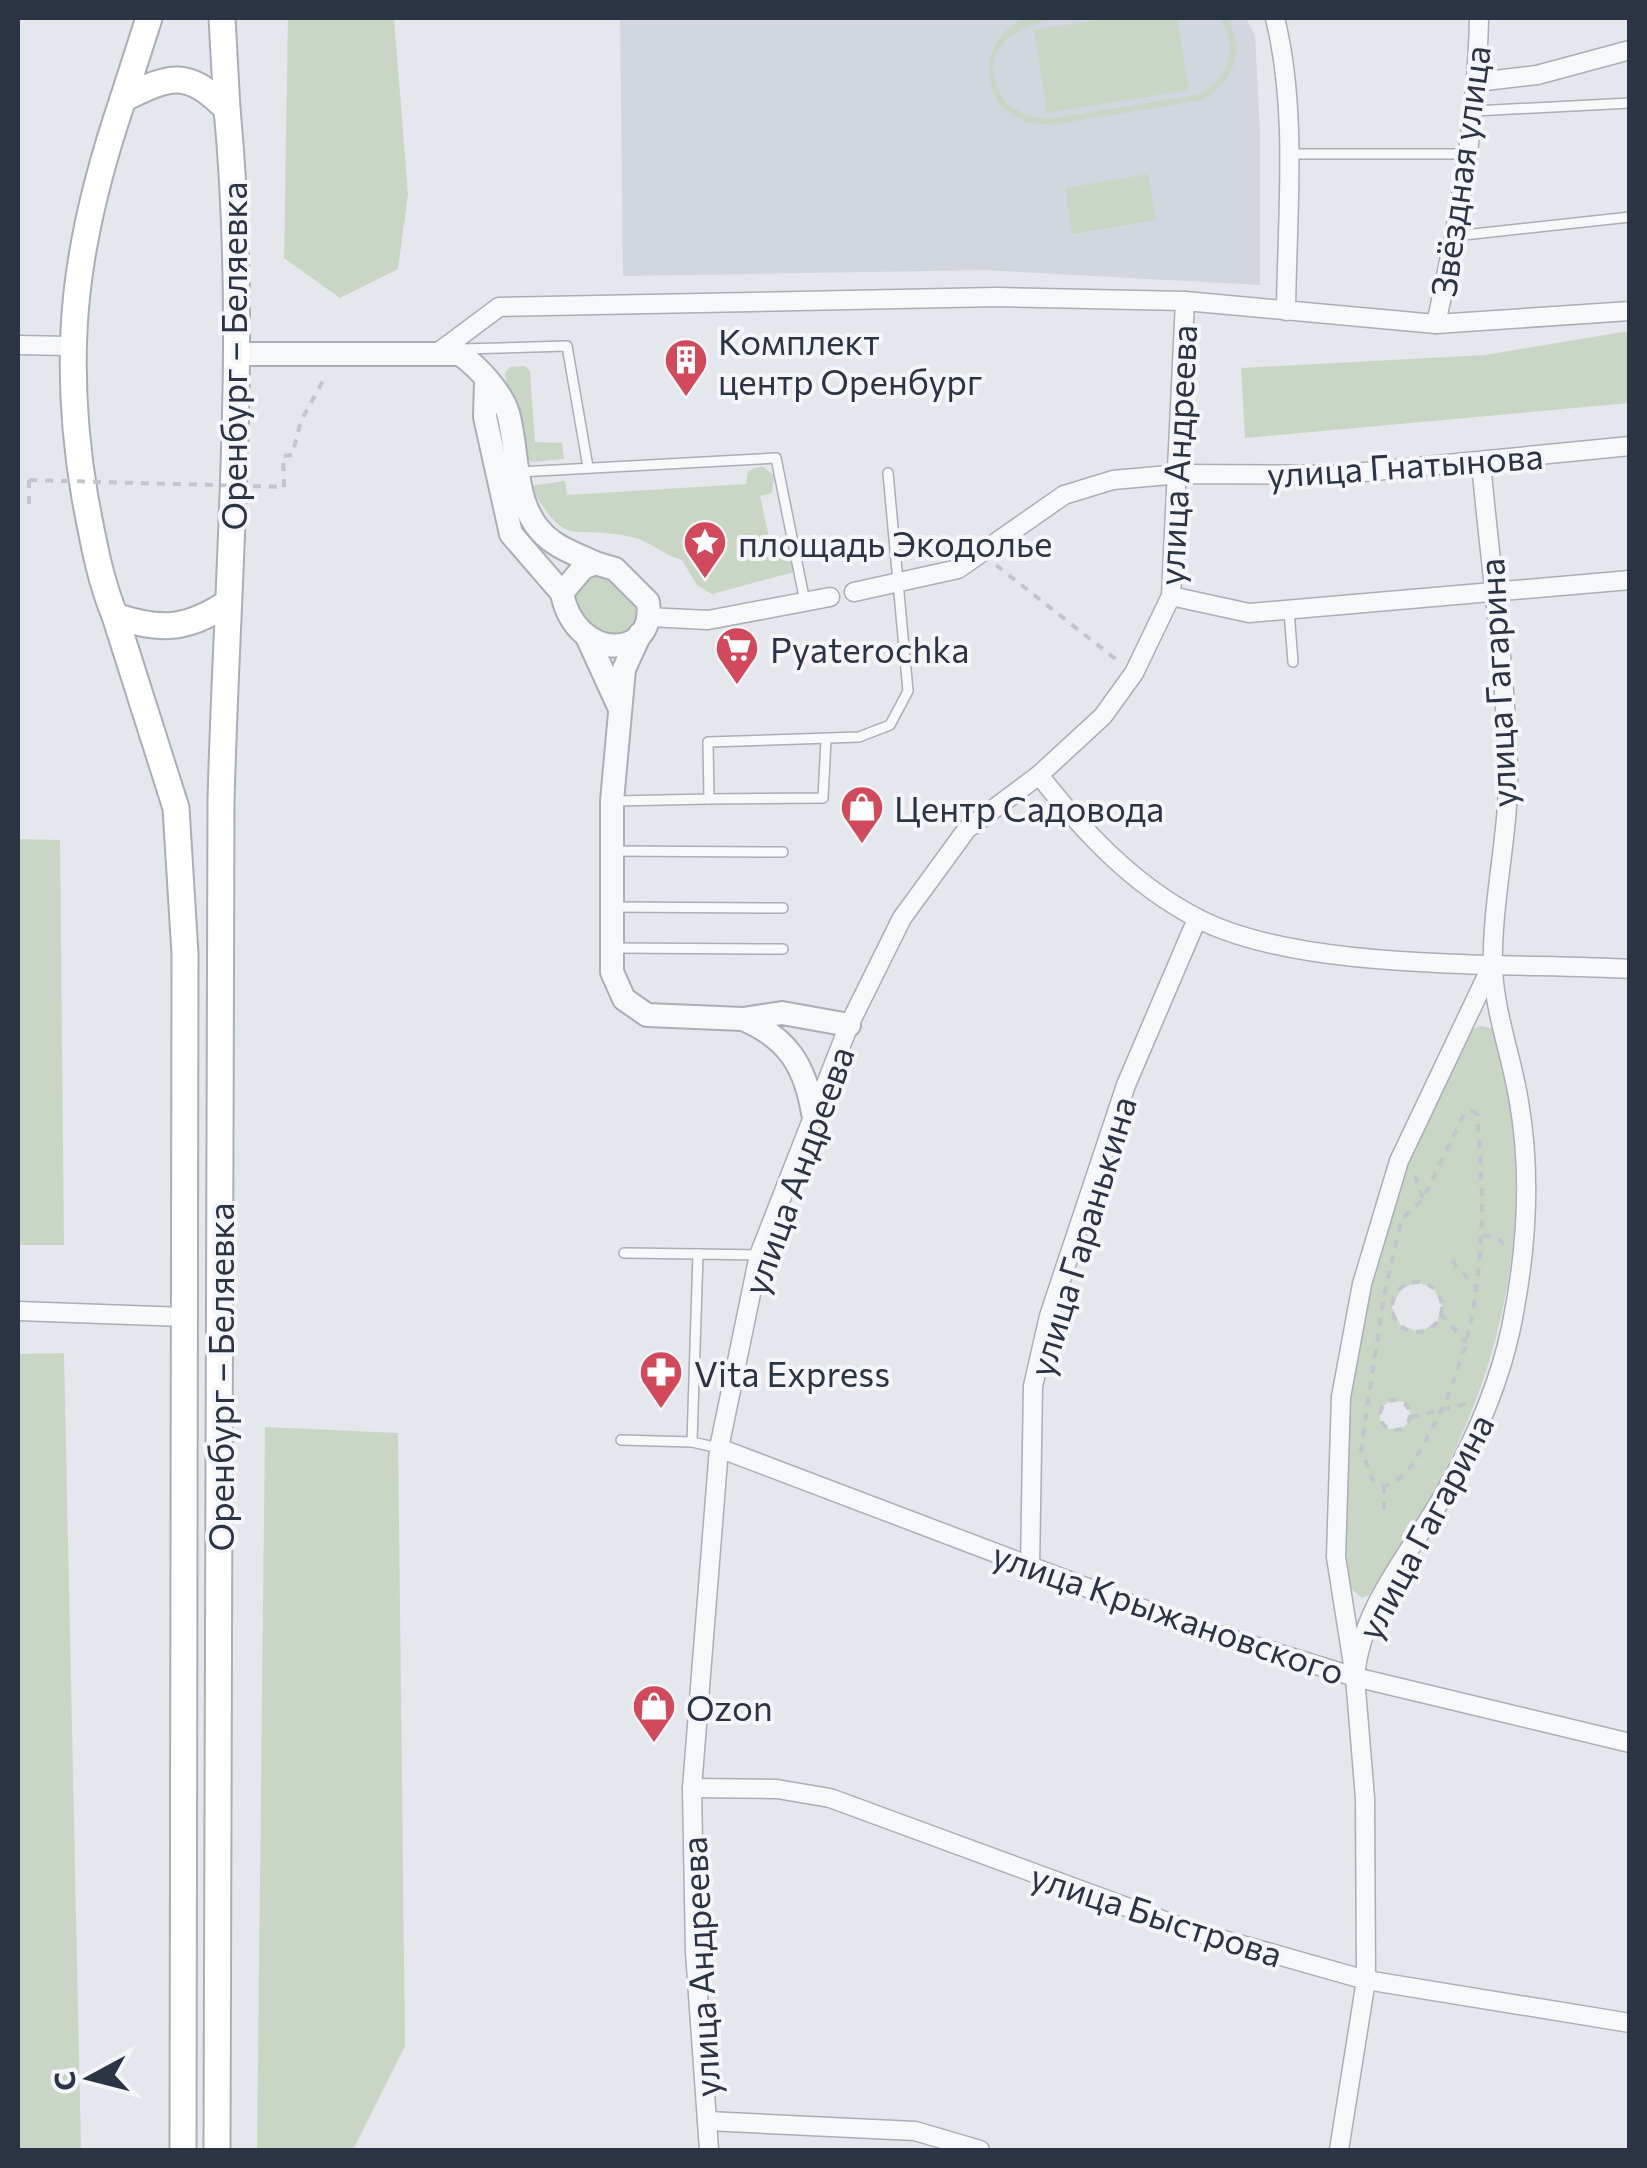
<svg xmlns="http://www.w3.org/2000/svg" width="1647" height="2168" font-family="Commissioner,sans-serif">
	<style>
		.built { fill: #d2d6de }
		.green { fill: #c9d6c5; fill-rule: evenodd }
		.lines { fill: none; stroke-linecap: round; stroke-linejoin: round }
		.service-casing { stroke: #a9aeb7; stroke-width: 12 }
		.minor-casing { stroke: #a9aeb7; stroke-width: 21 }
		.tertiary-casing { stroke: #a9aeb7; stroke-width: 26 }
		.secondary-casing { stroke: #a9aeb7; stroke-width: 29 }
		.path { stroke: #c2c5cb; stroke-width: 4; stroke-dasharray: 8 8; stroke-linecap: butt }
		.service { stroke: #f7f8fa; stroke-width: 9 }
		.minor { stroke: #f7f8fa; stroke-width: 18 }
		.tertiary { stroke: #f7f8fa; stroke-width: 22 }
		.secondary { stroke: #fff; stroke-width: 25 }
		.path-bridge { stroke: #c2c5cb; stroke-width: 4; stroke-dasharray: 8 8; stroke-linecap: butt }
		.labels { text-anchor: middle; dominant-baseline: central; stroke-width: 8; stroke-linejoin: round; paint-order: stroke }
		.street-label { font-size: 35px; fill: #2b3445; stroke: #f4f6f9 }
		.poi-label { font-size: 35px; fill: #2b3445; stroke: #f4f6f9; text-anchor: start }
	</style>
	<rect width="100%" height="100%" fill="#e4e7ec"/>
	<!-- built -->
	<polygon class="built" points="620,18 1246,18 1255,36 1260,131 1260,285 986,270 623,276"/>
	<!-- green -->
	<g class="green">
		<polygon points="288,18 394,18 408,194 398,269 340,298 284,258"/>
		<path d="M1026 18H1061C1014 25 970 52 1007 104L1027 116 1049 119 1191 96C1228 87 1240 48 1220 18H1227C1247 50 1233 84 1201 100L1050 125 1025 122 1003 108C978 75 988 34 1026 18Z"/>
		<polygon points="1112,18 1177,18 1189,90 1047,113 1034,30"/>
		<polygon points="1148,174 1156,220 1072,234 1065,188"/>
		<polygon points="1629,331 1629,403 1245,438 1241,368 1485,355"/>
		<polygon points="525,366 530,371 535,442 562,443 564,459 532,462 517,454 505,373 510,367"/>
		<path d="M762 466 774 475 772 493 760 496 773 555 791 553 794 572 712 594 697 585 682 560C663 555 650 541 632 537 569 523 570 553 530 486L565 481 567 495 746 484 748 471Z"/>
		<path d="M598 573C623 578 636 600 638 623L621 635 597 634 578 609 576 593 586 577Z"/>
		<polygon points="18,839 60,840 64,1245 18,1245"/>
		<path d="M1480 1026 1491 1028C1505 1057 1508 1094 1512 1125 1532 1297 1469 1457 1369 1595L1362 1598 1349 1587C1338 1465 1348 1342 1384 1224 1401 1167 1432 1111 1455 1055L1468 1031ZM1418 1282 1434 1289 1442 1305 1437 1322 1420 1332 1401 1326 1392 1307 1401 1289ZM1391 1400 1404 1402 1410 1411 1409 1422 1401 1429H1389L1380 1420 1381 1408Z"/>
		<polygon points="64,1353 81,2150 18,2150 18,1354"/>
		<polygon points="265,1427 398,1433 405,2046 353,2150 257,2150"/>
	</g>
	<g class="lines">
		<!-- service casing -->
		<g class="service-casing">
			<g id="service">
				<polyline points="1474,111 1630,103"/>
				<polyline points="1288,154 1468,154"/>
				<polyline points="1455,236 1630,217"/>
				<polyline points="462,349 567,346 588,467"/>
				<polyline points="519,472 776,458 805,602"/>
				<polyline points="1289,611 1293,662"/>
				<polyline points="709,799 823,798 826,740"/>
				<polyline points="615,801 709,799 708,742 859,737 890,725 908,691 888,473"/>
				<polyline points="613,851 783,852"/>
				<polyline points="612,907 783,908"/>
				<polyline points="614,948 783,949"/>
				<polyline points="624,1253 698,1254"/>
				<polyline points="621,1440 692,1442"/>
				<polyline points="719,1448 692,1442 698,1254 759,1255"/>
			</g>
		</g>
		<!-- minor casing -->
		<g class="minor-casing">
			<g id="minor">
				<path d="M1275 18C1298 111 1287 215 1286 311"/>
				<polyline points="1477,82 1537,75 1630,50"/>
				<path d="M1436 324C1458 222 1477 122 1479 18"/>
				<polyline points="18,345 70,346"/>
				<polyline points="440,351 499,307 997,297 1185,301 1436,324 1630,311"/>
				<polyline points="854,592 958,569 1064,495 1113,480 1180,474 1334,475 1630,446"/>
				<polyline points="1171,596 1249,613 1630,580"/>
				<polyline points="648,617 708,620 830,597"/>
				<path d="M1039 775C1083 831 1131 883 1195 917 1299 973 1509 962 1630 969"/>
				<polyline points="18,1311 185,1317"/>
				<polyline points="719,1448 1183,1624 1355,1677 1630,1743"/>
				<polyline points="1030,1568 1033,1386 1049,1316 1126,1085 1197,919"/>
				<path d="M1355 1677C1361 1605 1413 1551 1447 1489 1475 1439 1499 1385 1511 1328 1526 1255 1532 1177 1519 1102 1512 1057 1495 1015 1493 969 1491 901 1510 833 1508 765 1505 664 1490 563 1481 463"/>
				<polyline points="692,1788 777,1789 830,1798 1192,1931 1366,1980 1630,2023"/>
				<polyline points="707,2121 915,2131 980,2150"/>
				<polyline points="709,2150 695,1952 692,1788 719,1448 759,1255 849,1025 902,918 967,829 1039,775 1103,716 1134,673 1171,596 1185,301"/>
				<polyline points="1339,2150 1366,1980 1365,1798 1355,1677 1336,1557 1341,1397 1362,1284 1399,1161 1493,963"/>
			</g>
		</g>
		<!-- tertiary casing -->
		<g class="tertiary-casing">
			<g id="tertiary">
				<path d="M237 354H460C478 367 501 391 508 413 520 455 511 513 553 542 565 551 581 556 595 563"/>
				<polyline points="486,380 485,417 511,534 562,593"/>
				<path d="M595 563 615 569 648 602C657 661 575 662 562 593L583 568Z"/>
				<polyline points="640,634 624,669 612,801 612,972 624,999 647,1015 743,1019 782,1013 849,1025"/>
				<polyline points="588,639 620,709"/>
				<path d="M743 1019C788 1038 805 1066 813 1113"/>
			</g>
		</g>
		<!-- secondary casing -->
		<g class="secondary-casing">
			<g id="secondary">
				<polyline points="222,18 227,109"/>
				<polyline points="123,99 149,18"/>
				<polyline points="115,616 176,808 185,954 183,2150"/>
				<path d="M217 2150 221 801C227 570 249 339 227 109 187 69 171 75 123 99 75 240 60 350 85 498 93 539 99 577 115 616 160 631 186 630 226 604"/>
			</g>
		</g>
		<!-- path -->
		<g class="path">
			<polyline points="29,480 29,507"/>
			<polyline points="284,487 283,456 292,455 301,421 325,377"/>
			<polyline points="996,565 1118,661"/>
			<path d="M1472 1111 1477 1114C1487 1227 1485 1335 1428 1436 1416 1458 1409 1478 1384 1486L1372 1479 1361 1449 1384 1296 1401 1220 1423 1199 1464 1114Z"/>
			<polyline points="1415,1175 1423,1199"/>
			<polyline points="1483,1235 1498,1238 1505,1246"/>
			<polyline points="1452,1261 1475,1286"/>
			<circle cx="1417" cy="1307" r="25"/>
			<polyline points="1441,1314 1467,1343"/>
			<circle cx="1395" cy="1415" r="15"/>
			<polyline points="1411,1417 1469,1403"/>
			<polyline points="1384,1486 1384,1515"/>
		</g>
		<!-- service -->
		<use href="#service" class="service"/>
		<!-- minor -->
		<use href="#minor" class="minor"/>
		<!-- tertiary -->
		<use href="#tertiary" class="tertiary"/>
		<!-- secondary -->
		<use href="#secondary" class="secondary"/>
		<!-- path-bridge -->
		<polyline class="path-bridge" points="29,480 284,487"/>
	</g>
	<!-- icons -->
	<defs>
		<g id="building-pin" transform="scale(2.25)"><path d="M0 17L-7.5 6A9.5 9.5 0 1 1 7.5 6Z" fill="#d1495b" stroke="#f4f6f9"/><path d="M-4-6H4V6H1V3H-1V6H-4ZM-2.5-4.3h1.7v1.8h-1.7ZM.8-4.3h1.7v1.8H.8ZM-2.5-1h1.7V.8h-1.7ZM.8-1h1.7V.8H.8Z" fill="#fff"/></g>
		<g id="sight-pin" transform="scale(2.25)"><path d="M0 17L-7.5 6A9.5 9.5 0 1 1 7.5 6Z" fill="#d1495b" stroke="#f4f6f9"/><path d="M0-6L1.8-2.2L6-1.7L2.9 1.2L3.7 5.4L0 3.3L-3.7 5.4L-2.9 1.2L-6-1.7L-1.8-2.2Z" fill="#fff"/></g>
		<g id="supermarket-pin" transform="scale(2.25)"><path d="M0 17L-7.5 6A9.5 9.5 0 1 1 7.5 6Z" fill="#d1495b" stroke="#f4f6f9"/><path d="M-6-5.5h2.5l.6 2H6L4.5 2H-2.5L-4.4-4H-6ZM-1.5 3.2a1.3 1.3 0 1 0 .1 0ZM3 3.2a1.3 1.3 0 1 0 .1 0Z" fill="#fff"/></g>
		<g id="shop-pin" transform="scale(2.25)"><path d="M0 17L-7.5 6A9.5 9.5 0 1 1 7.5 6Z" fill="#d1495b" stroke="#f4f6f9"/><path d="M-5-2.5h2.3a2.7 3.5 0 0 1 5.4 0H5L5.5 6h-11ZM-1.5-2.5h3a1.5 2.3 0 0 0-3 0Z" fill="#fff"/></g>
		<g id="pharmacy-pin" transform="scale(2.25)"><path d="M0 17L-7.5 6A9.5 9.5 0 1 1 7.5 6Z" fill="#d1495b" stroke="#f4f6f9"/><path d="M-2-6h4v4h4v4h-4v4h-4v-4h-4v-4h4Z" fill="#fff"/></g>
	</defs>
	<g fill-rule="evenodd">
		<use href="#building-pin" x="686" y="360"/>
		<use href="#sight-pin" x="705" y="542"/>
		<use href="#supermarket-pin" x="737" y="648"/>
		<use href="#shop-pin" x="862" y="807"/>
		<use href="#pharmacy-pin" x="661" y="1372"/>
		<use href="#shop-pin" x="654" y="1706"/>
	</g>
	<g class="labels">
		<!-- street labels -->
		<g class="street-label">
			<text transform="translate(1459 171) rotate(-82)">Звёздная улица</text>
			<text transform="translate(232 356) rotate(-90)">Оренбург – Беляевка</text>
			<text transform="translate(1176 455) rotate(-87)">улица Андреева</text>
			<text transform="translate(1405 464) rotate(-4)">улица Гнатынова</text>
			<text transform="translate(1496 683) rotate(-93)">улица Гагарина</text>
			<text transform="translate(797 1170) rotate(-70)">улица Андреева</text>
			<text transform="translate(1081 1236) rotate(-73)">улица Гаранькина</text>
			<text transform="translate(219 1377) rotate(-90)">Оренбург – Беляевка</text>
			<text transform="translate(1424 1526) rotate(-62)">улица Гагарина</text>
			<text transform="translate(1169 1612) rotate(19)">улица Крыжановского</text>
			<text transform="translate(1157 1914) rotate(18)">улица Быстрова</text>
			<text transform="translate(699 1967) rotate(-93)">улица Андреева</text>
		</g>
		<!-- poi labels -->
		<g class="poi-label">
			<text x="718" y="340">Комплект<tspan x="718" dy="40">центр Оренбург</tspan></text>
			<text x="738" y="542">площадь Экодолье</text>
			<text x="770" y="648">Pyaterochka</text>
			<text x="894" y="807">Центр Садовода</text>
			<text x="694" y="1372">Vita Express</text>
			<text x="686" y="1706">Ozon</text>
		</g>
	</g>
	<!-- border -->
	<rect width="1647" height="2168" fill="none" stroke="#2b3445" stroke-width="40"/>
	<!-- north arrow -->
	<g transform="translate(90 2078) rotate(263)" stroke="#f4f6f9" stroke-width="8" paint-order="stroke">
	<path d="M0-8L18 38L0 25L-18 38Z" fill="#2b3445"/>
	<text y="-15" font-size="28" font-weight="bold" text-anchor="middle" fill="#2b3445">С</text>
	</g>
</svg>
